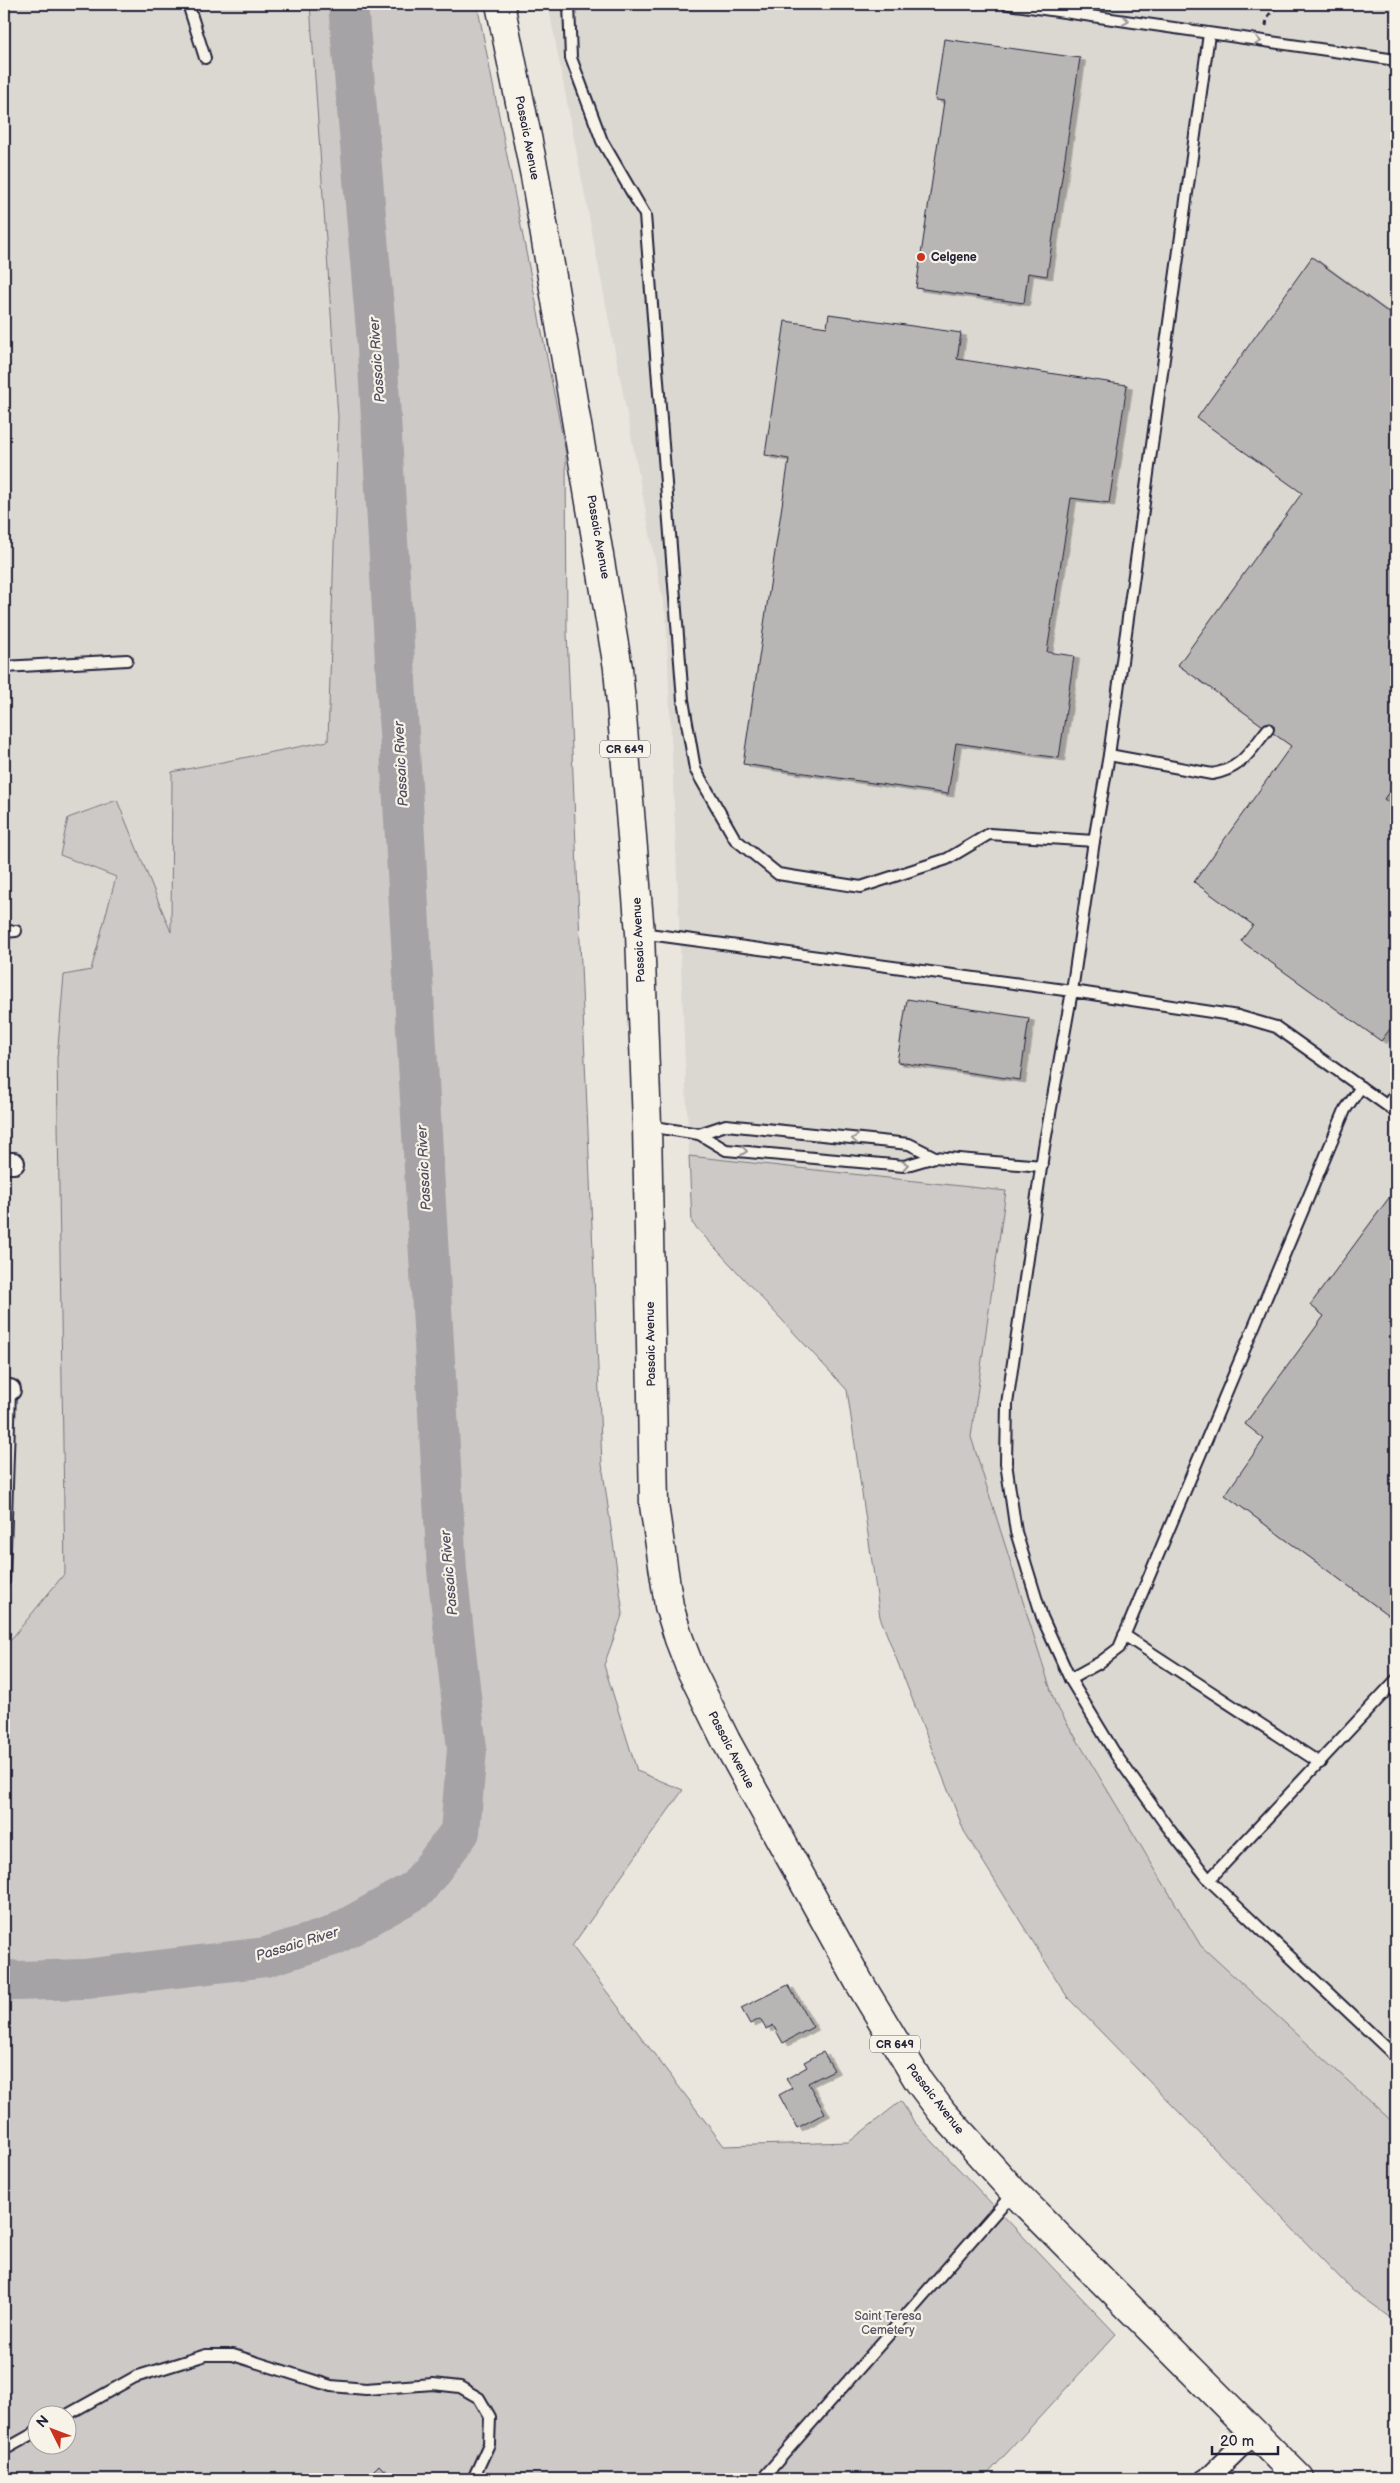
<svg xmlns="http://www.w3.org/2000/svg" width="1400" height="2483" font-family="'Balsamiq Sans',sans-serif">
	<style>
		.built { fill: #dbd8d2 }
		.green { fill: #cdc9c6; stroke: #787680; fill-rule: evenodd }
		.lines { fill: none; stroke-linecap: round; stroke-linejoin: round }
		.river { stroke: #a6a3a6; stroke-width: 40 }
		.building { fill: #b8b6b5; stroke: #22223b; filter: url(#shadow) }
		.service-casing { stroke: #22223b; stroke-width: 14 }
		.minor-casing { stroke: #22223b; stroke-width: 24 }
		.primary-casing { stroke: #22223b; stroke-width: 31 }
		.path { stroke: #22223b; stroke-width: 3; stroke-dasharray: 5 4; stroke-linecap: butt }
		.service { stroke: #f7f3e8; stroke-width: 10 }
		.minor { stroke: #f7f3e8; stroke-width: 20 }
		.primary { stroke: #f7f3e8; stroke-width: 28 }
		.oneway { stroke: #97959a }
		.poi-dot { fill: #c8321e; stroke: #f7f3e8; stroke-width: 2 }
		.labels { text-anchor: middle; dominant-baseline: central; stroke-width: 4.5; stroke-linejoin: round; paint-order: stroke }
		.shield { fill: #f7f3e8; stroke: #62616f; stroke-width: 1 }
		.shield-label { font-size: 11px; font-weight: bold; fill: #22223b }
		.street-label { font-size: 12px; fill: #22223b; stroke: #f7f3e8 }
		.poi-label { font-size: 12px; font-weight: bold; fill: #22223b; stroke: #f7f3e8; text-anchor: start }
		.park-label { font-size: 12px; fill: #555465; stroke: #f7f3e8 }
		.water-label { font-size: 14px; font-style: italic; fill: #504f60; stroke: #f7f3e8 }
	</style>
	<defs>
		<filter id="shadow"><feDropShadow dx="5.5" dy="3" stdDeviation="0" flood-color="#0004"/></filter>
	</defs>
	<rect width="100%" height="100%" fill="#eae6de"/>
	<filter id="ink" filterUnits="userSpaceOnUse"><feTurbulence type="fractalNoise" baseFrequency=".02" numOctaves="2"/><feDisplacementMap in="SourceGraphic" scale="10" xChannelSelector="R" yChannelSelector="G"/><feConvolveMatrix kernelMatrix="1 2 1 2 8 2 1 2 1" color-interpolation-filters="sRGB"/></filter>
	<g filter="url(#ink)">
		<!-- built -->
		<g class="built">
			<polygon points="4,4 310,4 338,417 328,741 172,772 166,1682 4,1898"/>
			<polygon points="548,4 1396,4 1396,2125 1201,1946 1055,1703 971,1437 1006,1191 689,1156 666,617"/>
		</g>
		<!-- green -->
		<g class="green">
			<path d="M310 4H477L566 454 567 632 602 1464 623 1613 604 1665 637 1771 683 1790 572 1946 724 2146 849 2142 901 2101 914 2122 1116 2334 983 2479H4V1648L65 1573 57 1058 64 975 91 970 116 877 60 855 68 818 117 800 171 932 172 772 328 741 338 417ZM38 2416H68V2446H38Z"/>
			<polygon points="689,1156 1006,1191 971,1437 1055,1703 1201,1946 1396,2125 1396,2322 1352,2290 1068,1998 964,1831 880,1617 847,1390 692,1223"/>
		</g>
		<g class="lines">
			<!-- river -->
			<polyline class="river" points="4,1979 16,1981 84,1979 266,1957 333,1936 417,1889 460,1832 467,1749 447,1570 376,331 348,4"/>
		</g>
		<!-- building -->
		<g class="building">
			<polygon points="944,39 1080,58 1047,276 1028,273 1024,303 916,288 944,101 935,100"/>
			<polygon points="1312,257 1396,318 1396,547 1389,557 1396,562 1396,782 1384,799 1396,808 1396,1021 1381,1041 1241,941 1253,925 1194,882 1291,746 1178,665 1302,493 1197,418"/>
			<polygon points="829,314 961,333 957,359 1127,385 1109,503 1071,498 1047,652 1074,656 1059,758 956,743 948,794 743,764 789,459 765,455 785,321 827,327"/>
			<polygon points="907,999 1029,1018 1020,1080 897,1062"/>
			<polygon points="1394,1191 1396,1193 1396,1604 1388,1615 1225,1495 1264,1439 1245,1424 1324,1316 1310,1305"/>
			<polygon points="788,1985 813,2027 783,2043 773,2025 766,2029 760,2019 750,2024 741,2008"/>
			<polygon points="823,2052 834,2070 808,2083 825,2113 797,2128 779,2095 792,2088 786,2079 807,2067 804,2062"/>
			<polygon points="379,2465 392,2479 365,2479"/>
		</g>
		<g class="lines">
			<!-- service casing -->
			<g class="service-casing">
				<g id="service">
					<polyline points="188,4 205,58"/>
					<polyline points="569,4 571,58 602,141 645,215 683,700 695,769 735,839 778,874 861,887 947,859 989,834 1094,841"/>
					<polyline points="1008,4 1396,60"/>
					<polyline points="4,667 127,660"/>
					<path d="M1109 755 1212 774C1242 769 1250 751 1268 729"/>
					<polyline points="4,932 16,931"/>
					<polyline points="641,933 1072,991 1094,841 1109,755 1209,34"/>
					<polyline points="1387,1105 1396,1093"/>
					<polyline points="1396,1112 1276,1027 1238,1016 1072,991 1044,1147 1007,1404 1006,1463 1016,1532 1042,1617 1070,1679 1116,1755 1166,1825 1209,1880 1396,1680"/>
					<polyline points="648,1126 699,1134 726,1150 904,1166 935,1157"/>
					<polyline points="699,1134 726,1125 909,1144 935,1157 1042,1166"/>
					<polyline points="4,1581 10,1390"/>
					<polyline points="1124,1635 1320,1763"/>
					<polyline points="1070,1679 1099,1663 1119,1648 1345,1110 1361,1087"/>
					<polyline points="1209,1880 1394,2055 1396,2052"/>
					<polyline points="65,2416 135,2377 206,2355 233,2355 331,2386 366,2389 433,2384 460,2387 479,2398 490,2417 489,2444 473,2479"/>
					<polyline points="4,2450 38,2431"/>
					<polyline points="762,2479 1013,2193"/>
				</g>
			</g>
			<!-- minor casing -->
			<g class="minor-casing">
				<g id="minor">
					<polyline points="4,1163 14,1163"/>
					<polyline points="4,1390 10,1390"/>
					<polyline points="1207,2479 1254,2433"/>
				</g>
			</g>
			<!-- primary casing -->
			<g class="primary-casing">
				<polyline id="primary" points="500,4 535,176 618,668 640,933 647,1125 654,1505 669,1606 679,1639 691,1670 726,1741 859,1982 918,2080 942,2112 1014,2192 1300,2479"/>
			</g>
			<!-- path -->
			<polyline class="path" points="1266,26 1267,18 1277,4"/>
			<!-- service -->
			<use href="#service" class="service"/>
			<!-- minor -->
			<use href="#minor" class="minor"/>
			<!-- primary -->
			<use href="#primary" class="primary"/>
		</g>
		<!-- one-way arrows -->
		<defs><path id="oneway-chevron" d="M-2-3.5L2.5 0L-2 3.5" fill="none" stroke-width="1.6" stroke-linecap="round" stroke-linejoin="round" transform="scale(1.25)"/></defs>
		<g class="oneway">
			<use href="#oneway-chevron" transform="translate(1126 21) rotate(9)"/>
			<use href="#oneway-chevron" transform="translate(1258 41) rotate(8)"/>
			<use href="#oneway-chevron" transform="translate(855 1139) rotate(-175)"/>
			<use href="#oneway-chevron" transform="translate(744 1151) rotate(6)"/>
			<use href="#oneway-chevron" transform="translate(905 1165) rotate(-8)"/>
		</g>
	</g>
	<!-- markers -->
	<circle class="poi-dot" cx="921" cy="257" r="5"/>
	<g class="labels">
		<!-- shield labels -->
		<g class="shield">
			<rect x="600" y="740.5" width="50" height="17" rx="4"/>
			<rect x="870" y="2035.5" width="50" height="17" rx="4"/>
		</g>
		<g class="shield-label">
			<text x="625" y="749">CR 649</text>
			<text x="895" y="2044">CR 649</text>
		</g>
		<!-- street labels -->
		<g class="street-label">
			<text transform="translate(527 138) rotate(79)">Passaic Avenue</text>
			<text transform="translate(598 537) rotate(80)">Passaic Avenue</text>
			<text transform="translate(639 940) rotate(-93)">Passaic Avenue</text>
			<text transform="translate(651 1344) rotate(-91)">Passaic Avenue</text>
			<text transform="translate(731 1750) rotate(62)">Passaic Avenue</text>
			<text transform="translate(935 2099) rotate(52)">Passaic Avenue</text>
		</g>
		<!-- poi labels -->
		<g class="poi-label">
			<text x="931" y="257">Celgene</text>
		</g>
		<!-- park labels -->
		<g class="park-label">
			<text x="888" y="2316">Saint Teresa<tspan x="888" dy="14">Cemetery</tspan></text>
		</g>
		<!-- water labels -->
		<g class="water-label">
			<text transform="translate(377 360) rotate(-94)">Passaic River</text>
			<text transform="translate(401 764) rotate(-93)">Passaic River</text>
			<text transform="translate(424 1168) rotate(-93)">Passaic River</text>
			<text transform="translate(449 1573) rotate(-95)">Passaic River</text>
			<text transform="translate(297 1944) rotate(-17)">Passaic River</text>
		</g>
	</g>
	<!-- margin -->
	<rect width="1400" height="2483" fill="none" stroke="#f7f3e8" stroke-width="20"/>
	<rect x="10" y="10" width="1380" height="2463" fill="none" stroke="#22223b" stroke-width="2" filter="url(#ink)"/>
	<!-- north arrow -->
	<g transform="translate(52 2430) rotate(312)"><circle r="24" fill="#f7f3e8" stroke="#a29fa3"/>
	<path d="M0-4L9 19L0 12L-9 19Z" fill="#c8321e"/>
	<text y="-8" font-size="14" font-weight="bold" text-anchor="middle" fill="#22223b">N</text>
	</g>
	<!-- scale -->
	<path d="M1212 2446v8h66v-8" fill="none" stroke="#22223b" stroke-width="2.5"/>
	<text x="1220" y="2446" font-size="15" fill="#22223b" stroke="#f7f3e8" stroke-width="4" paint-order="stroke">20 m</text>
</svg>
